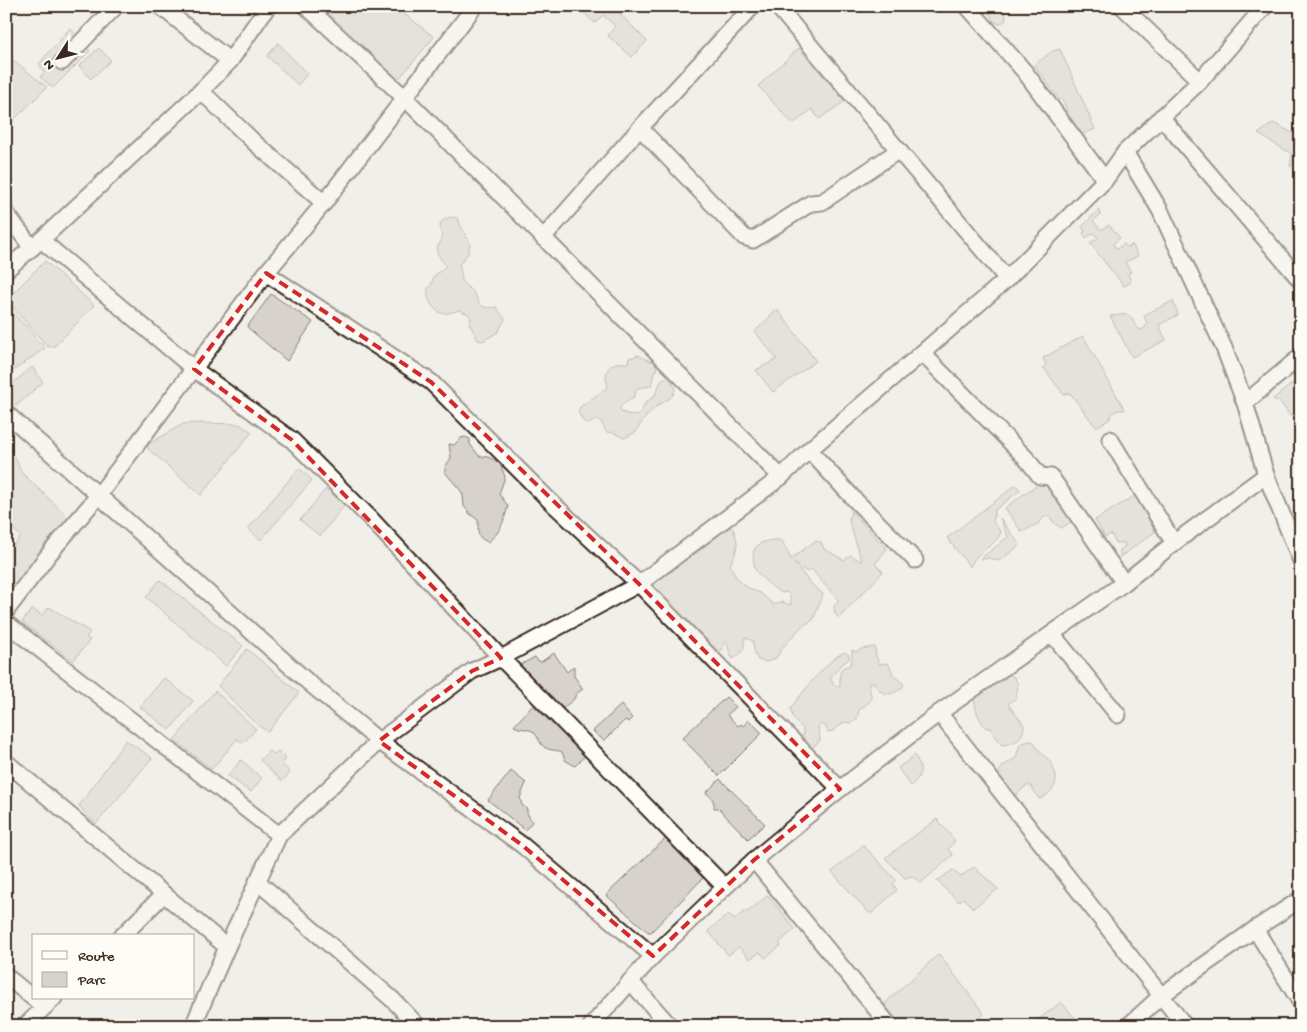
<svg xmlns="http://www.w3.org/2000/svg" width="1307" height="1032" font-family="'Gochi Hand',sans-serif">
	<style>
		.green { fill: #d7d2cc; stroke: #897e75 }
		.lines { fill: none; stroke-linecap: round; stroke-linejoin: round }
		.street-casing { stroke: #3b2a1e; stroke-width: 19 }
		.street { stroke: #fdfcf7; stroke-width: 15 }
		.marked { fill: none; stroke: #d62828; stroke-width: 4; stroke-dasharray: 10 6; stroke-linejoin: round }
	</style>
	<rect width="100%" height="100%" fill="#f1efea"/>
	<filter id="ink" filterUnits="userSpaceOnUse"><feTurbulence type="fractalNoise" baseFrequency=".02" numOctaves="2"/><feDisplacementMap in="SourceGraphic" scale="10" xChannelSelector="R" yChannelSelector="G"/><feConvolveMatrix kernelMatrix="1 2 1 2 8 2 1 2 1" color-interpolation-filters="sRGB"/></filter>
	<g filter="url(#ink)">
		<!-- green -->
		<g class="green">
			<polygon points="317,6 394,6 434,37 397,81"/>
			<polygon points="617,6 616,10 647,41 632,57 608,36 615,26 603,15 595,23 577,7"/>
			<polygon points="983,6 1005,6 1006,20 1000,24 994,22 989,12"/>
			<polygon points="70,28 90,51 53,88 40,77 44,72 39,64"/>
			<polygon points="278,43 307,74 298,85 267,56"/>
			<polygon points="99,48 111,60 91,79 79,66"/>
			<polygon points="799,48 845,101 819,119 812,109 793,124 758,86"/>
			<polygon points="1060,49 1095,129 1079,136 1063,113 1067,110 1062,100 1059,99 1034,65 1053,51"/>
			<polygon points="13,60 47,87 7,127 6,67"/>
			<polygon points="1273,123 1301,137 1301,159 1290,167 1292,154 1258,134"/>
			<path d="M1098 210 1101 214 1093 221 1101 230 1109 225 1120 238 1113 244 1117 249 1124 244 1128 248 1132 244 1138 256 1125 262 1131 272 1128 274 1131 282 1124 286C1119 282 1119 276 1113 273L1090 243 1098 238 1094 233 1086 238 1083 233 1085 231 1082 227Z"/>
			<path d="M453 217 457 218 470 244 468 253 459 265C462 270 460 275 462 280 463 285 470 288 473 292 481 303 478 310 496 307L505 319 498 332 483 341 478 340 469 323 471 318 468 314 459 310C447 314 439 317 431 304 428 299 427 295 428 289L431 285 434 276 446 266C443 262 439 257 437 252 436 247 439 245 441 241 444 230 432 220 453 217Z"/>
			<polygon points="45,261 94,305 55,346 48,347 6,300"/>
			<polygon points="271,294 313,322 287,361 247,327"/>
			<path d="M1173 301 1178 315 1159 325 1166 340 1132 357 1110 316C1115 316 1122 314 1127 315 1133 317 1134 327 1141 330L1145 328 1147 324 1144 315Z"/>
			<polygon points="6,305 45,348 6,376"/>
			<polygon points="777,309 816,361 773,392 756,370 777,359 755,332"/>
			<path d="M1083 336 1125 410C1117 409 1112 411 1110 419L1096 427 1070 393 1064 395 1043 367 1046 364 1043 358Z"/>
			<path d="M638 355 650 361H655L657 369 654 372 651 386 637 388 634 397 622 404 620 408 621 412 634 416 639 415 646 402 654 397 662 379 667 378 671 380 675 388C674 400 664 400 656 407 649 413 640 423 636 432L624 438 612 432 607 433 600 420H596L588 424 583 421 578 412 580 407 607 388 608 384C603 376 607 366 616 363 620 362 624 364 628 363L629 358Z"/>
			<polygon points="32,367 43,382 14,408 6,401 6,389"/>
			<polygon points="1297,380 1301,385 1301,410 1291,417 1280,402 1273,399"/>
			<polygon points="196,423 239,424 252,432 201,495 147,448 149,444 183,424"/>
			<path d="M465 437 470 439V444L479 456 488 457 500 463 505 477 499 494 508 506C504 521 501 532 488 542 475 537 479 531 478 520L470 514 464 506 463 495 461 491 445 472V467L451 458 449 444 454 445 461 438Z"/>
			<polygon points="15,457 22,473 70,519 13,588 6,584 6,555 21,536 6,523 6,460"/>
			<polygon points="299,468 312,480 261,540 248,529"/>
			<polygon points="1042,481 1044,481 1073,520 1062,528 1055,524 1049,516 1044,517 1038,524 1022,532 1005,508"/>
			<path d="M1016 485 1020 490 995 510 993 522 1001 532C995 548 978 548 970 567L947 538Z"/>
			<polygon points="326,489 345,505 320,536 300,520"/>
			<polygon points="1136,495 1155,532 1120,557 1120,550 1125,546 1125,543 1116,543 1111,534 1105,537 1095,520"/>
			<path d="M851 511 887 549 875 564 883 572 839 618 835 614 834 606 839 601 811 569 807 572 793 562 812 585 823 594 813 620 802 626 783 647 776 658 767 662 758 660 754 651 753 641 744 637C745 650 744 651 733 659 728 654 730 647 726 641L722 650 712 651 653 588 656 578 664 573 673 571 679 564 699 551 703 548 704 538 724 525 733 529C740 544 737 550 730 565L736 577 743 584 750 589 760 593 774 605 782 602 791 605 790 596 787 592 782 593 778 591C773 588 757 574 755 569 754 565 752 553 754 550 758 541 775 538 782 541L791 559 815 541 821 542 824 549 844 560 850 555 862 562 849 521Z"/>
			<polygon points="1000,518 1020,545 999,561 990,558 980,559 1008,537"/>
			<polygon points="160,580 243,646 226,666 146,597"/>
			<polygon points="49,607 90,632 86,638 90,640 73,661 22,622 32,609 42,615"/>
			<path d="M875 647 876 656 879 664 888 663 894 676 904 684 902 688C889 697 882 696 874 682L869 683C871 702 876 697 859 710L857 719 850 723 845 722 833 731 828 732 826 727 821 724 818 727 820 741 813 747 808 746 803 738V728C796 724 791 716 791 708 801 694 830 657 845 652L849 655V659L841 665 830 678 835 686 840 687V673L842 668 850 665 852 660V650L857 652 861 649Z"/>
			<polygon points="247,649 299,693 268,732 256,724 218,686"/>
			<polygon points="554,653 567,672 574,666 574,676 583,689 576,694 574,699 563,708 518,668 520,665 535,657 537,660 541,662"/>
			<path d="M1005 673 1013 676 1018 684 1016 698 1008 704 1024 725C1023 740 1015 743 1002 745L995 737 991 728H986C978 718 975 709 974 696Z"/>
			<polygon points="164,678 193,701 170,730 140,707"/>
			<polygon points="215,691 256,729 243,743 237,739 212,769 174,740"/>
			<polygon points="726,697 736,707 727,715 738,726 741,724 743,726 749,720 762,733 719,776 682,738"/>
			<path d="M533 705 585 756 575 766 565 760 562 752C556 749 550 751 546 748 538 745 539 733 530 730 524 728 519 729 514 726Z"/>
			<polygon points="621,705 632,718 628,722 625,720 604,741 593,731"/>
			<polygon points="126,740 152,758 96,824 79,806"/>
			<path d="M1029 741 1034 742C1039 752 1042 753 1049 760 1051 762 1052 765 1053 767 1060 782 1054 793 1039 799L1031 786H1026L1015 796 1006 792 998 774 1003 766 1016 758 1020 744Z"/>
			<polygon points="269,751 274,754 278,751 286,759 282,764 290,773 282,781 260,760"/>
			<path d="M915 755C922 769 923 774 911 786L898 768Z"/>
			<polygon points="241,760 262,778 251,792 228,776"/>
			<polygon points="511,771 526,783 520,798 522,805 527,809 527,813 532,822 525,830 488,800"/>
			<path d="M720 779 765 824 748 839 718 808H714C715 801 711 796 706 793Z"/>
			<polygon points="937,819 955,841 948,849 953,855 921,883 911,876 905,878 885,858"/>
			<polygon points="666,838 703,878 651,932 648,932 606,895"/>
			<polygon points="863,845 896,880 893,884 897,890 872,913 869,913 832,872"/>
			<polygon points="974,867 998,889 973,908 963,898 959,902 937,881 953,870 960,877"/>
			<polygon points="768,895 795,929 779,943 781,946 765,958 760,952 750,959 739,947 728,955 708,931 729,914 734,920 746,910 748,912"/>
			<polygon points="939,954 984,1014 971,1026 901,1026 884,1004"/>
			<polygon points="1061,1002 1082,1026 1038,1026 1035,1022"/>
		</g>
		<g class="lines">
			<!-- street casing -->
			<g class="street-casing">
				<g id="street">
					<polyline points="160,6 230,61"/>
					<polyline points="306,6 405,98 781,477"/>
					<polyline points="777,6 1007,279"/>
					<polyline points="967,6 1025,72 1105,180"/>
					<polyline points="1122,6 1200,81"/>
					<polyline points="62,62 116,6"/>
					<polyline points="201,91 255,143 324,203"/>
					<polyline points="1161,117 1301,281"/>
					<polyline points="640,128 744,237 753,240 811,203 822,202 899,150"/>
					<polyline points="1125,152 1160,210 1224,348 1245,403 1266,475 1301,561"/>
					<polyline points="6,213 32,248"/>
					<polyline points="543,238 640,128 753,6"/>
					<polyline points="41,240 194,369 292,440 371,519 501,658 725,887"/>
					<polyline points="6,270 41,240 201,91 230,61 268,6"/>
					<polyline points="266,273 431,382 550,501 639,584 840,789"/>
					<polyline points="922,353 1025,457 1040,476 1051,477 1124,583"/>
					<polyline points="1245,403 1301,356"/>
					<polyline points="6,413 308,682 379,741 522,845 653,956"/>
					<polyline points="1110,439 1174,543"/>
					<polyline points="809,450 856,501 915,560"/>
					<polyline points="6,611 49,554 98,496 266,273 324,203 475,6"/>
					<polyline points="6,623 279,835"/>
					<polyline points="1052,634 1118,715"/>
					<polyline points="939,713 1185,1026"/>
					<polyline points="6,762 227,947"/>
					<polyline points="754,860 890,1026"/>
					<polyline points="257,881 393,1000 418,1026"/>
					<polyline points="1255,929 1301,1003"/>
					<polyline points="122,936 164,894"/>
					<polyline points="6,976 44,1007"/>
					<polyline points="630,981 670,1026"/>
					<polyline points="25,1026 54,998"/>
					<polyline points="193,1026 227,947 279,835 379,741 472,671 501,658 639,584 781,477 809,450 922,353 1007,279 1105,180 1125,152 1200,81 1265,6"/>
					<polyline points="591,1026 653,956 725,887 754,860 840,789 939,713 1124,583 1174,543 1266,475"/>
					<polyline points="1128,1026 1162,995 1255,929 1301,899"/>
				</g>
			</g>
			<!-- street -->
			<use href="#street" class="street"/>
		</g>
	</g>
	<!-- marked area -->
	<path d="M0 0H1307V1032H0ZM266 273 431 382 639 584 840 789 754 860 653 956 522 845 379 741 472 671 501 658 292 440 194 369Z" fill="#f1efea" fill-opacity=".55" fill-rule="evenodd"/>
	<path class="marked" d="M266 273 431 382 639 584 840 789 754 860 653 956 522 845 379 741 472 671 501 658 292 440 194 369Z"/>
	<!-- margin -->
	<rect width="1307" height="1032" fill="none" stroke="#fdfcf7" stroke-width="25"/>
	<rect x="12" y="12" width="1282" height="1007" fill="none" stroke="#3b2a1e" stroke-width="2" filter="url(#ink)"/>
	<!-- legend -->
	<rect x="32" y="934" width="162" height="65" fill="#fdfcf7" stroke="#afa8a0"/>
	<rect x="42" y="951" width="25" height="8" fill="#fdfcf7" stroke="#afa8a0"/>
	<text x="78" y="960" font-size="15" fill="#3b2a1e">Route</text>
	<rect x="42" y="972" width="25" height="15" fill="#d7d2cc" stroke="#afa8a0"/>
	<text x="78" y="984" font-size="15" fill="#3b2a1e">Parc</text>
	<!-- north arrow -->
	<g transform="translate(58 58) rotate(234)" stroke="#fdfcf7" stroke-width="4" paint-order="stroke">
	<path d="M0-4L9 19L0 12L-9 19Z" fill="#3b2a1e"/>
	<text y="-8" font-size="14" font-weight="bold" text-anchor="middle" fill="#3b2a1e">N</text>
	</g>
</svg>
